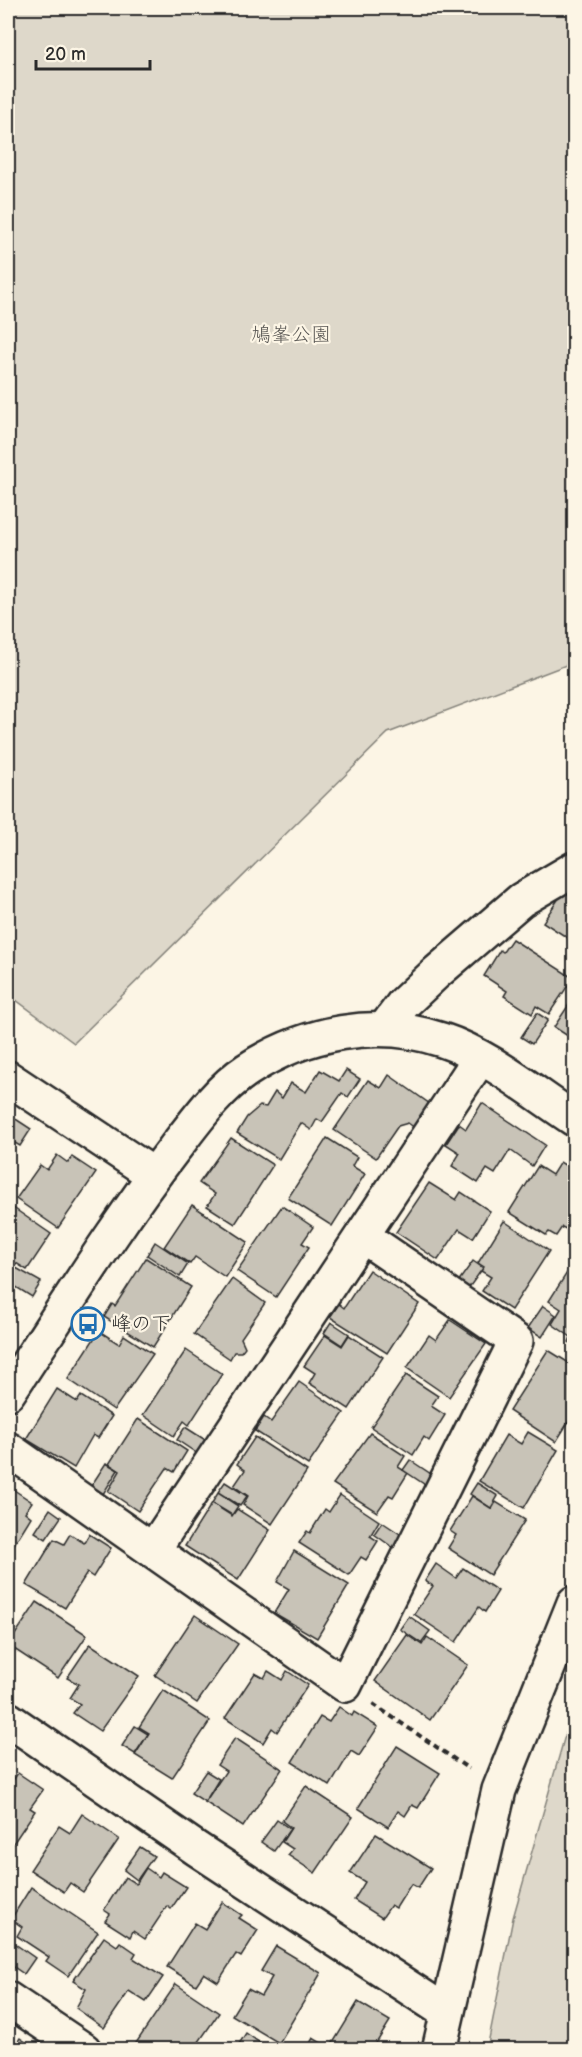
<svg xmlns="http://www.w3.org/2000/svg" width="582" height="2057" font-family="'Balsamiq Sans','Klee One',sans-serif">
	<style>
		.green { fill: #ded8ca; stroke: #84827a; stroke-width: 1.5 }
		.building { fill: #c8c3b7; stroke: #2b2b2b; stroke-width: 1.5 }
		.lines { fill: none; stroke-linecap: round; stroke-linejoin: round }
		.minor-casing { stroke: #2b2b2b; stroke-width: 38 }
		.path { stroke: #2b2b2b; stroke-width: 4; stroke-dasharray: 6 4.5; stroke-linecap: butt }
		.minor { stroke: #fcf5e5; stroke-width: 33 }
		.labels { text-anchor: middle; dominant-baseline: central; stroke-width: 4.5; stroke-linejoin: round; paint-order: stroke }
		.park-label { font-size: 20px; fill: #585653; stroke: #fcf5e5 }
		.poi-label { font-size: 20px; fill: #2b2b2b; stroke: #fcf5e5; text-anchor: start }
	</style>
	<rect width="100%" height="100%" fill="#fcf5e5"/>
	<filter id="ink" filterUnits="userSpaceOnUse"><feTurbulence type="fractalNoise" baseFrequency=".0167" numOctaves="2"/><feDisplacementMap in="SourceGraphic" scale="12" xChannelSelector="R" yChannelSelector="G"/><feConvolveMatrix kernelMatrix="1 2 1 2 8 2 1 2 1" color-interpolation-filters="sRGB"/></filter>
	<g filter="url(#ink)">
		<!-- green -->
		<g class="green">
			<polygon points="8,8 574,8 574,662 388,733 74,1043 8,994"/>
			<polygon points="574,1714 574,2049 487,2049 513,1918 564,1739"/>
		</g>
		<!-- building -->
		<g class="building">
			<polygon points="565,889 574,893 574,942 543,922"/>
			<polygon points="512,939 573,978 549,1014 536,1006 532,1014 504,996 507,991 484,976 500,950 503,952"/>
			<polygon points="574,997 574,1040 554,1027"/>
			<polygon points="537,1013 548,1020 532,1044 521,1037"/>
			<polygon points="320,1070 339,1081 346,1070 360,1079 348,1097 342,1093 322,1122 317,1119 311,1130 301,1123 279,1159 237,1133 247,1117 260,1106 266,1107 275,1092 282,1098 291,1083 306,1092"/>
			<polygon points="389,1075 430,1104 415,1128 408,1123 398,1126 376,1158 334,1130 368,1080 381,1088"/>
			<polygon points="482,1103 545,1145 532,1166 510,1150 495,1174 487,1169 478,1183 452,1166 460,1153 446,1144 459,1124 466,1129"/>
			<polygon points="8,1114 31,1129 20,1146 15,1143 8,1154"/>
			<polygon points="231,1138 273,1165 235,1224 207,1206 215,1194 199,1183"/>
			<polygon points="327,1138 357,1157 352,1166 365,1174 332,1226 288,1198"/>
			<polygon points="57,1155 68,1163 72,1157 96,1173 58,1228 16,1199 40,1165 47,1170"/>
			<polygon points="571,1161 574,1164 574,1217 566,1229 562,1227 556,1236 549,1232 546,1235 509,1212 538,1166 552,1175 560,1162 568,1167"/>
			<polygon points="429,1183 456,1200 461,1192 490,1211 473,1238 459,1229 438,1260 396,1232"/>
			<polygon points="192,1205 248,1242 225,1277 195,1257 190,1264 164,1247"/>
			<polygon points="282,1206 313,1227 302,1243 309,1247 276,1297 237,1271"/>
			<polygon points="12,1207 51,1234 27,1270 16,1263 8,1275 8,1213"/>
			<polygon points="504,1221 549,1251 511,1310 482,1291 491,1277 481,1271 484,1267 478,1263"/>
			<polygon points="155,1242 188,1264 180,1277 147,1255"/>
			<polygon points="146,1258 191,1287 153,1347 104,1317 112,1304 115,1306"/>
			<polygon points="473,1261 483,1268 468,1289 458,1282"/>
			<polygon points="16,1268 41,1282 32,1297 8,1282"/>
			<polygon points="570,1268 574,1271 574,1346 569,1342 571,1337 552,1324 561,1309 549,1301"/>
			<polygon points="369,1270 419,1304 387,1353 330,1317 339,1304 344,1308"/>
			<polygon points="232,1279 265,1303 241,1338 245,1347 241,1352 234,1352 230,1359 194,1334"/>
			<polygon points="543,1306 556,1315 542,1337 528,1328"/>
			<polygon points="450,1320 486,1344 449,1397 407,1368 429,1335 436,1340"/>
			<polygon points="331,1322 349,1334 342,1345 324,1333"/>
			<polygon points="99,1331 119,1344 124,1335 153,1354 114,1410 68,1379"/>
			<polygon points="325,1335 342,1346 349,1335 383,1357 349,1409 309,1383 315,1373 304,1366"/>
			<polygon points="186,1350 222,1374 189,1425 184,1421 174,1436 143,1415"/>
			<polygon points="548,1350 574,1366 574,1413 556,1442 509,1411"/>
			<polygon points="406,1375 438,1396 431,1406 445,1415 429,1441 424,1437 413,1455 371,1427"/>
			<polygon points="299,1382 344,1413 308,1465 255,1431 264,1417 271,1422"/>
			<polygon points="57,1389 77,1402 81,1396 112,1416 98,1438 93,1435 74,1468 26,1439"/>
			<polygon points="138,1419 187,1451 174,1472 167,1468 138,1511 108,1491 120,1471 109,1464"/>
			<polygon points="185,1427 207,1441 198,1454 177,1440"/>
			<polygon points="528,1432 558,1450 524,1508 479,1481 506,1435 521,1444"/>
			<polygon points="370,1433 405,1456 398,1467 408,1473 393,1497 389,1495 377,1512 333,1484"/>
			<polygon points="255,1437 307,1471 272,1524 243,1505 248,1496 234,1486 245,1470 237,1464"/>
			<polygon points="410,1460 434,1476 427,1486 403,1470"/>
			<polygon points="106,1463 118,1470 103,1494 91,1486"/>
			<polygon points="225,1482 247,1496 240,1506 218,1492"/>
			<polygon points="477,1483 498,1496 491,1508 470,1494"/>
			<polygon points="8,1486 32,1502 25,1512 31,1517 8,1554"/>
			<polygon points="218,1493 238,1506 232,1515 212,1503"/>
			<polygon points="340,1495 379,1521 370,1536 378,1541 366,1560 361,1557 349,1575 299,1543 307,1531 310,1533 325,1509 329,1512"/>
			<polygon points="472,1496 492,1509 496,1502 525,1520 490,1575 448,1548 456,1535 450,1531"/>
			<polygon points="212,1503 232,1516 237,1509 270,1530 238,1580 185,1546"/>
			<polygon points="50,1509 61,1517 46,1539 35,1532"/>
			<polygon points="382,1522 403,1536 395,1549 374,1534"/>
			<polygon points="70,1534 84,1543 89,1534 111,1548 93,1577 87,1573 65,1608 26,1585 54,1539 64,1544"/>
			<polygon points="294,1551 349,1585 317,1638 274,1613 289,1589 277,1582"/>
			<polygon points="436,1564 456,1578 463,1568 498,1591 485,1612 479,1607 456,1642 414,1614 433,1586 425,1581"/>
			<polygon points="37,1602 87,1635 58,1678 8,1645"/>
			<polygon points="195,1615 238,1644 197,1703 155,1675"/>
			<polygon points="409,1616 430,1631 421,1643 400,1629"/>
			<polygon points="407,1635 422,1645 427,1637 468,1665 430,1720 375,1681"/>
			<polygon points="90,1644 139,1676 100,1731 73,1713 80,1704 70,1698 79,1684 67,1678"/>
			<polygon points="268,1671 282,1680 287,1671 308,1685 277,1732 272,1728 263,1743 225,1718 255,1673 264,1678"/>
			<polygon points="163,1690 210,1721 172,1778 135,1755 149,1733 139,1727"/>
			<polygon points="339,1707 352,1716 354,1712 378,1727 359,1756 351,1751 330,1786 292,1762 320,1717 329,1722"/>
			<polygon points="135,1726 148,1734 135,1754 122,1746"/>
			<polygon points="235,1738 282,1769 243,1827 205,1802 226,1771 217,1765"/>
			<polygon points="397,1746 440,1773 418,1808 412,1805 405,1816 398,1811 388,1827 358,1808"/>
			<polygon points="206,1771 219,1779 205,1802 191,1793"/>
			<polygon points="18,1773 43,1790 30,1808 35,1811 8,1851 8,1787"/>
			<polygon points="306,1786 353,1817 315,1873 288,1855 293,1849 282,1842 291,1828 282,1821"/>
			<polygon points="82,1814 119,1839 83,1892 70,1883 64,1892 30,1870 59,1826 70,1833"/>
			<polygon points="277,1820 290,1829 274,1851 261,1842"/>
			<polygon points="376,1834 431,1868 418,1888 411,1884 396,1908 391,1905 382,1918 354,1900 365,1882 350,1873"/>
			<polygon points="140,1847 154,1856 137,1880 124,1870"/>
			<polygon points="146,1868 159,1877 162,1872 186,1887 171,1909 167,1906 145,1939 133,1931 130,1937 105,1921 110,1914 104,1910 125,1877 136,1884"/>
			<polygon points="31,1887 98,1932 68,1976 46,1961 49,1957 17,1936 22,1927 11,1919"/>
			<polygon points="222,1902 242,1915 239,1918 258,1930 241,1957 236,1954 218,1982 204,1973 196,1985 167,1967 195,1923 205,1929"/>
			<polygon points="104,1937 117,1946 120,1942 136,1953 133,1958 163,1977 146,2002 129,1991 104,2028 76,2008 86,1989 73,1981"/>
			<polygon points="8,1939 35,1958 24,1974 8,1963"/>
			<polygon points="276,1946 321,1973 279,2043 232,2015 248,1989 261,1996 272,1977 261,1971"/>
			<polygon points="176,1984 219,2013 194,2049 183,2043 179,2050 132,2049"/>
			<polygon points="358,2002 390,2021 372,2050 306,2050 313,2038 330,2048"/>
			<polygon points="246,2033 267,2048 266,2050 235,2050"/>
			<polygon points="20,2038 33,2047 35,2044 43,2050 12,2050"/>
		</g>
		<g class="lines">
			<!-- minor casing -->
			<g class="minor-casing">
				<g id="minor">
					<polyline points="385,1028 403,1004 436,973 521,900 574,869"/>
					<polyline points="8,1078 154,1175"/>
					<path d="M8 1393C62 1312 114 1227 174 1149 195 1122 218 1089 247 1070 304 1032 378 1018 442 1040 488 1055 534 1093 574 1119"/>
					<polyline points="8,1449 345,1685 516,1341 364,1237"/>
					<polyline points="153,1550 480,1058"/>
					<polyline points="8,1719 197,1849 446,2012"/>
					<polyline points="8,1999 84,2050"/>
					<polyline points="439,2050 499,1790 574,1603"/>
				</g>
			</g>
			<!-- path -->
			<polyline class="path" points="373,1704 469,1769"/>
			<!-- minor -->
			<use href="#minor" class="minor"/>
		</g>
	</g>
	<!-- icons -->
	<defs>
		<g id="bus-ring" transform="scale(1.725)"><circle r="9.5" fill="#fcf5e5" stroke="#1f6fb2" stroke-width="1.5"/><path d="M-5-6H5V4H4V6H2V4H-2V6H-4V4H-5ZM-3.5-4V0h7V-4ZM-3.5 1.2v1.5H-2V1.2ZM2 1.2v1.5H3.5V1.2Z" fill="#1f6fb2"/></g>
	</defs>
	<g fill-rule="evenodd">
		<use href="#bus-ring" x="88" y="1324"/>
	</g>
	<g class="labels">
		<!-- park labels -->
		<g class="park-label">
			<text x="291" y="335">鳩峯公園</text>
		</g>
		<!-- poi labels -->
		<g class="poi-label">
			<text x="111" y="1324">峰の下</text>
		</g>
	</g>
	<!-- margin -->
	<rect width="582" height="2057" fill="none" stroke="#fcf5e5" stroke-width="30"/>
	<rect x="15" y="15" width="552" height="2027" fill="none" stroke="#2b2b2b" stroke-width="2" filter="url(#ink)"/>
	<!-- scale -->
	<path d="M36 60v9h114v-9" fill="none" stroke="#2b2b2b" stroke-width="3"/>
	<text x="45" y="60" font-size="18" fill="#2b2b2b" stroke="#fcf5e5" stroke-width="4.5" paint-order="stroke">20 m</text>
</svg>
